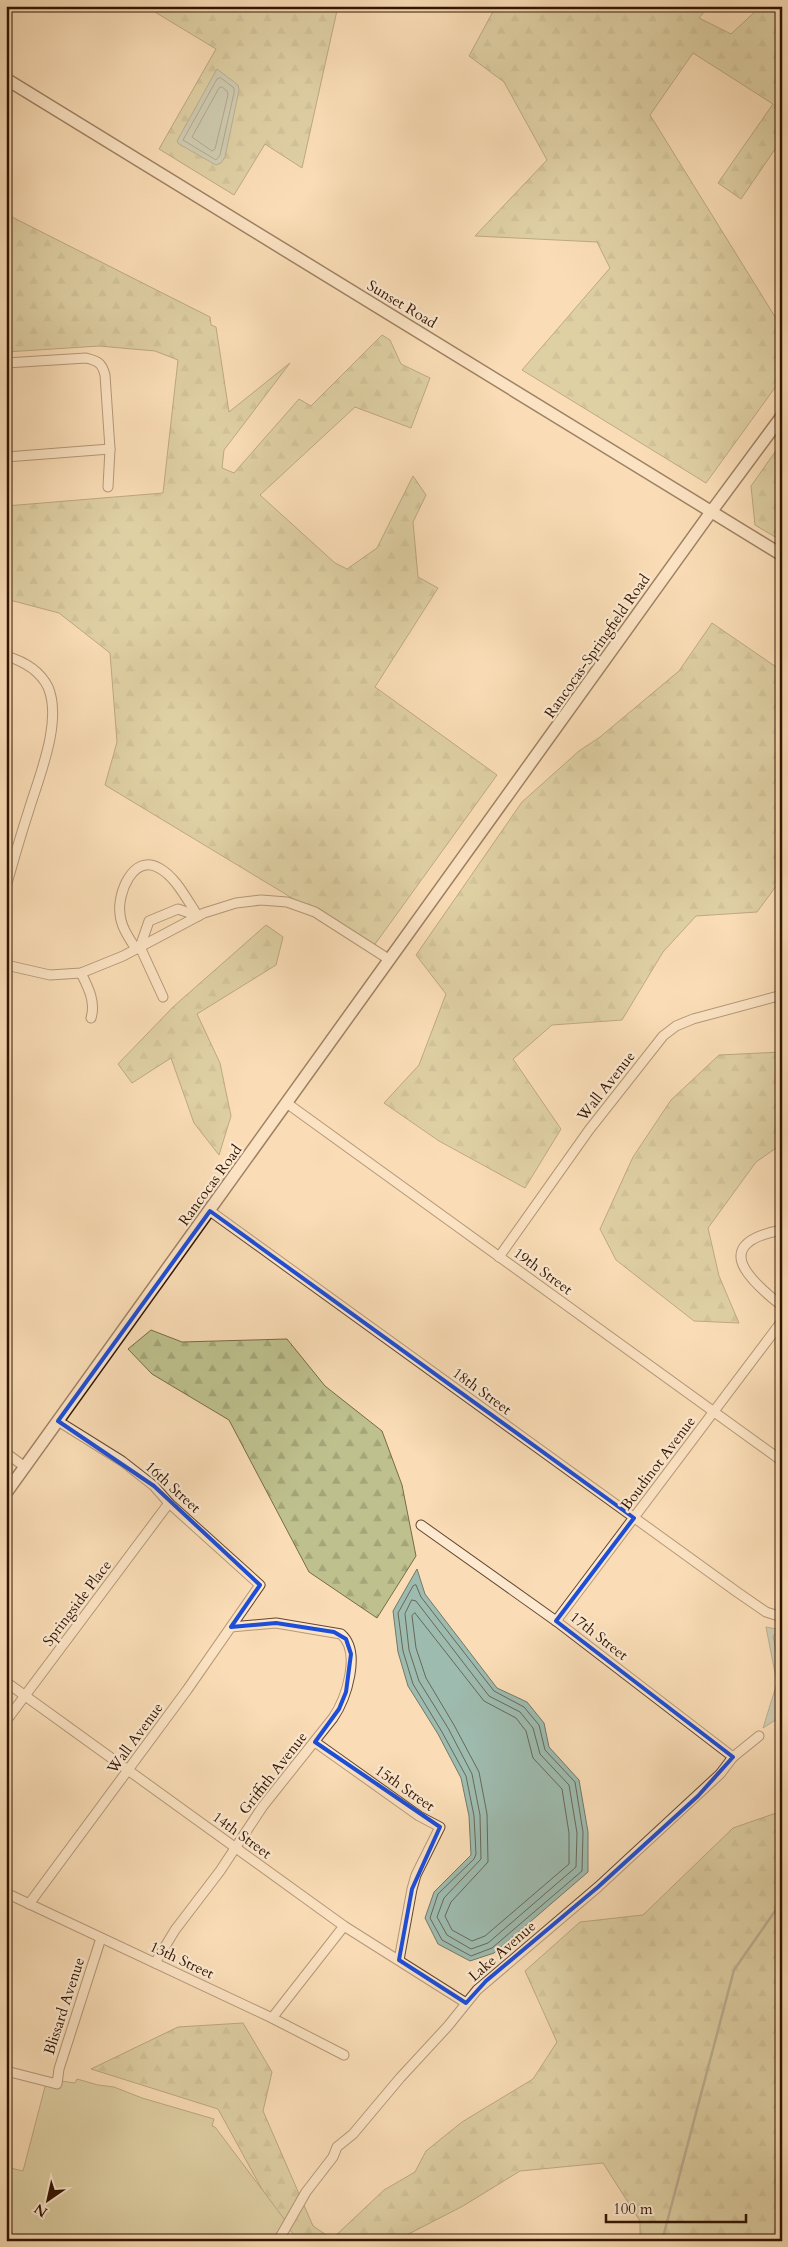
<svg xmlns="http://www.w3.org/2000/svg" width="788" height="2247" font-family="Cardo,serif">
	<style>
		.forest { fill: url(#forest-firs); stroke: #786a47 }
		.park { fill: #bec18e; stroke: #786a47 }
		.water { fill: #9ebbaf; stroke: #727869 }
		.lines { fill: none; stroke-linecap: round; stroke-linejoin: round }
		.shore { stroke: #686858; stroke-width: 1 }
		.stream { stroke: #727869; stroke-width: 2.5 }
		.street-casing { stroke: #63462e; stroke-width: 11 }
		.secondary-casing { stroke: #311400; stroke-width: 14 }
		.street { stroke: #fce9d0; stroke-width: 9 }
		.secondary { stroke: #fce9d0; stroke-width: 11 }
		.marked { fill: none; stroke: #1d4ed8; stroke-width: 4; stroke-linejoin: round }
		.labels { text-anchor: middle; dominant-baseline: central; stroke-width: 4.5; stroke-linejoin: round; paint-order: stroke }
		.street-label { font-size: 15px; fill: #311400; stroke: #fce9d0 }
	</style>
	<defs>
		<pattern id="forest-firs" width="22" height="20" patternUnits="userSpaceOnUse" patternTransform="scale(1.25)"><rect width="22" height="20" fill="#bec18e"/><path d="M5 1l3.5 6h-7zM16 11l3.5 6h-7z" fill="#a4a579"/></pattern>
	</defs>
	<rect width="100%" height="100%" fill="#faddb6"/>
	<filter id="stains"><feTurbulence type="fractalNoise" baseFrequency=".004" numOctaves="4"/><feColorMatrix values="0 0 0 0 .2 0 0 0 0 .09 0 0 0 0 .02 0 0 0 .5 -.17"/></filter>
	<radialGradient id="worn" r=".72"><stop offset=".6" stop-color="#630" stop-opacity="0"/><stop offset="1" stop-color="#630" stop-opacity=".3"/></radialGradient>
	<!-- forest -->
	<g class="forest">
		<polygon points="145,6 338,6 302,168 265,144 234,195 159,149 216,49"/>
		<polygon points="496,6 709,6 699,18 731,34 761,6 782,6 782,139 741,199 718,183 773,104 693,53 650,115 782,328 782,378 706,483 522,370 610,268 597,242 475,236 547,160 504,82 469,56"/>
		<polygon points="6,214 210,317 211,325 216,327 229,412 290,363 224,450 222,468 234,473 299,399 311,406 382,335 390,340 401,364 430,378 411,428 355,407 260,495 335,563 347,569 377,548 413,476 426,495 413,522 418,577 438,588 375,687 497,775 373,947 105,785 117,742 110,653 59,613 6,599 6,506 163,493 178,360 155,351 99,346 6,352"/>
		<polygon points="782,442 782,541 755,525 751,486"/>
		<polygon points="712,623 782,671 782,878 757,912 696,916 663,952 622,1020 552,1025 513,1059 561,1129 525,1188 439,1141 384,1103 419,1065 446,994 416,955 522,802 579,751 600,737 679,671"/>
		<polygon points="266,925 283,937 276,965 197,1014 220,1063 231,1116 219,1155 194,1123 171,1058 132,1083 118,1064 173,1007"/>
		<polygon points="782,1052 782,1144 756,1162 708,1228 719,1276 739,1323 694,1321 616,1260 600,1229 633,1157 671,1100 719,1055"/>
		<polygon points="151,1330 182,1342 287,1339 325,1386 382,1431 402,1485 416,1556 377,1618 309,1572 229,1420 152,1374 128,1349"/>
		<polygon points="782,1811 782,2241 640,2241 640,2221 603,2163 520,2171 463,2206 395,2241 298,2241 264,2193 218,2109 91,2069 178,2027 243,2023 272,2072 263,2111 313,2226 332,2239 384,2190 415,2172 426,2151 462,2122 533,2079 557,2042 525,1971 580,1922 643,1915 733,1828"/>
	</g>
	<!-- park -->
	<polygon class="park" points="47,2079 75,2083 77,2079 98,2085 114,2087 142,2098 214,2119 212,2126 215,2127 288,2224 278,2241 102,2241 95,2239 94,2241 6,2241 6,2167 23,2171"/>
	<!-- water -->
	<g class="water">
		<polygon points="217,69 238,85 239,90 225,157 221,163 216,165 179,144 177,141"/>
		<polygon points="417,1569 425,1594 458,1637 497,1688 527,1702 544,1723 549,1747 579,1780 588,1832 588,1872 494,1953 470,1961 438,1944 425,1918 434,1892 471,1855 469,1816 461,1778 438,1734 408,1686 398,1652 393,1611"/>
		<polygon points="766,1627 782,1630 782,1716 763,1728 777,1683"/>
	</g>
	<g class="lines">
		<!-- shore -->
		<g class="shore">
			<polygon points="221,78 234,88 234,93 220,155 216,160 183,140 217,79"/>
			<polygon points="222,87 227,91 228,95 215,149 212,151 192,137 219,88"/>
			<polygon points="416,1585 421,1597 494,1691 524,1707 539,1725 545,1750 575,1782 583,1832 582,1871 492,1948 471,1956 442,1940 430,1918 438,1894 474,1859 476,1854 474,1816 466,1776 442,1732 413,1684 403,1651 398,1613 413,1586"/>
			<polygon points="412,1600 416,1601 489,1696 520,1712 533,1728 540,1754 569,1785 577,1833 576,1867 488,1943 471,1949 447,1935 437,1917 444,1898 481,1859 480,1815 472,1774 448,1728 419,1681 409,1650 405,1614"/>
			<polygon points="415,1613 484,1701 516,1718 526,1731 533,1758 562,1789 569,1833 569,1864 485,1936 472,1941 452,1930 445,1916 451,1902 488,1862 487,1814 479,1772 454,1725 426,1678 416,1648 412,1616"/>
			<polyline points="782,1635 775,1634 773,1636 782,1681"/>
		</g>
		<!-- stream -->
		<polyline class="stream" points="662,2241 734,1970 782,1901"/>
		<!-- street casing -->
		<g class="street-casing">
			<g id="street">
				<path d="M6 363 86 358C98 361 102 363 105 375L110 449 108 487"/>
				<polyline points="6,457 110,449"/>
				<path d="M6 656C23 661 40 671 48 687 63 722 38 779 28 813 20 837 13 862 6 887"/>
				<path d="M136 949C129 938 121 927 120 914 117 894 133 853 159 868 176 877 187 900 198 916"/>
				<polyline points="6,965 50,975 81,973 123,956 204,913 236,903 261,900 287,902 315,912 390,960"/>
				<path d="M81 973C88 987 96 1002 91 1018"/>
				<polyline points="163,997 140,947 149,921 178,909 198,916"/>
				<polyline points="288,1104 782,1461"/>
				<polyline points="210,1211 737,1592 766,1612 782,1617"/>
				<path d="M782 1230C712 1243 745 1277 782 1306"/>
				<polyline points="499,1257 589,1130 663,1036 676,1026 693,1019 782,995"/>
				<polyline points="6,1453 25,1467"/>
				<polyline points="421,1525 556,1621 733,1757"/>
				<polyline points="556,1621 782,1321"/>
				<polyline points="6,1682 344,1926 466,2003"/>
				<polyline points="6,1721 169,1503"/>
				<polyline points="315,1742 419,1816 440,1827 416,1875 412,1889 399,1960"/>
				<polyline points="6,1893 272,2018 344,2055"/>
				<polyline points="29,1904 187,1690 260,1585 169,1503 154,1486 122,1461 58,1421"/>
				<path d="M155 1963 175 1930 220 1871 263 1806 333 1718C346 1699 362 1652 341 1634L276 1623 231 1627"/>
				<polyline points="272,2018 344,1926"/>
				<polyline points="6,2071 57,2084 59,2069 101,1938"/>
				<polyline points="278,2241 306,2192 333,2157 337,2147 353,2134 400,2078 448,2026 477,1990 598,1887 720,1774 733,1757 759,1736"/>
			</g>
		</g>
		<!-- secondary casing -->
		<g class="secondary-casing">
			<g id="secondary">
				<polyline points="6,79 782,555"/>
				<polyline points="6,1493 711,512 782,416"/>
			</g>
		</g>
		<!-- street -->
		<use href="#street" class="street"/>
		<!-- secondary -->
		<use href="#secondary" class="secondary"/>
	</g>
	<!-- marked area -->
	<path d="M0 0H788V2247H0ZM210 1211 634 1518 556 1621 733 1757 698 1796 598 1887 486 1981 466 2003 399 1960 412 1889 440 1827 315 1742 339 1709 346 1692 351 1654 346 1639 334 1632 276 1623 231 1627 260 1585 154 1486 58 1421Z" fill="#faddb6" fill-opacity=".55" fill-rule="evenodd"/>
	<path class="marked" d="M210 1211 634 1518 556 1621 733 1757 698 1796 598 1887 486 1981 466 2003 399 1960 412 1889 440 1827 315 1742 339 1709 346 1692 351 1654 346 1639 334 1632 276 1623 231 1627 260 1585 154 1486 58 1421Z"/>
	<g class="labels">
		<!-- street labels -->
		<g class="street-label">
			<text transform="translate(402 304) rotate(31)">Sunset Road</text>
			<text transform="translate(597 646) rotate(-55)">Rancocas-Springfield Road</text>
			<text transform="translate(606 1086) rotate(-52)">Wall Avenue</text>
			<text transform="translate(210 1185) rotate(-54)">Rancocas Road</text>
			<text transform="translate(543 1271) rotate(36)">19th Street</text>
			<text transform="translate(482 1391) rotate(36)">18th Street</text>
			<text transform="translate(658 1463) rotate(-53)">Boudinot Avenue</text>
			<text transform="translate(173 1487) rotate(42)">16th Street</text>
			<text transform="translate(77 1603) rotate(-53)">Springside Place</text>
			<text transform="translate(599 1636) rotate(38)">17th Street</text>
			<text transform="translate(135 1738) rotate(-54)">Wall Avenue</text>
			<text transform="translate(273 1773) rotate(-52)">Griffith Avenue</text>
			<text transform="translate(405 1788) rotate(35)">15th Street</text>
			<text transform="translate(242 1835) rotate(36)">14th Street</text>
			<text transform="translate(502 1951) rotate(-41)">Lake Avenue</text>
			<text transform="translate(182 1960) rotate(25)">13th Street</text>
			<text transform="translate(64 2006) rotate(-72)">Blissard Avenue</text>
		</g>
	</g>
	<!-- margin -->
	<rect width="788" height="2247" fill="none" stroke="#faddb6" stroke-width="25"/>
	<rect x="8" y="8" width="773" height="2232" fill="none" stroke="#311400" stroke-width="2.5"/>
	<rect x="12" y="12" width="763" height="2222" fill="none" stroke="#311400"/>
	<!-- north arrow -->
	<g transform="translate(48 2200) rotate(214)" stroke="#fce9d0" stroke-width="4" paint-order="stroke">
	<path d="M0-4L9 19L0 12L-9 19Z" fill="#311400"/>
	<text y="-8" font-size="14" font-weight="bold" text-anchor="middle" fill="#311400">N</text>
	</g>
	<!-- scale -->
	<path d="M606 2214v8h140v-8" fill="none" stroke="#311400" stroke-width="2.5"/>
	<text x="613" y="2214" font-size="15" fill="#311400" stroke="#fce9d0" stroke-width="4" paint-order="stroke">100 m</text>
	<rect width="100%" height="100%" filter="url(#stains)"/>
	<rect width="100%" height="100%" fill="url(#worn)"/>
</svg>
